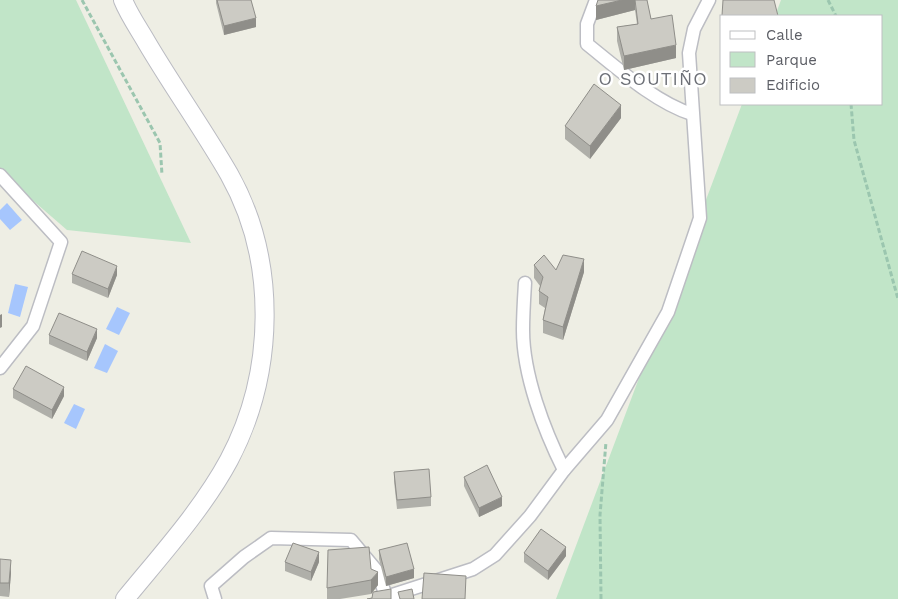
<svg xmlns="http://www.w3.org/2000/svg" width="898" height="599" font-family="'Work Sans',sans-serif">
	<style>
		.green { fill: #c1e5c8 }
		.water { fill: #a6c6fd }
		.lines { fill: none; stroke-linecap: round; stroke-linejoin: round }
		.street-casing { stroke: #bcbdc3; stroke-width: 15 }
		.secondary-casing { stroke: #babbc2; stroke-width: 20 }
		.path { stroke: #9bc6af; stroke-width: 3; stroke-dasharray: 5 2.5; stroke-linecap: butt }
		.street { stroke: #fff; stroke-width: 12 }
		.secondary { stroke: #fff; stroke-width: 18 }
		.wall { fill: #afafa9 }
		.shaded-wall { fill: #8f8e89 }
		.building { fill: #cccbc4; stroke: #8f8e89 }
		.labels { text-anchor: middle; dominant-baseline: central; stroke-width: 5; stroke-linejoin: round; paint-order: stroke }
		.neighbourhood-label { font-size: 18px; letter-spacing: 1px; fill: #6d7077; stroke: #fff }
	</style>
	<rect width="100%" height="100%" fill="#eeeee4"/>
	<!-- green -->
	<g class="green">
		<polygon points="0,0 76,0 191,243 67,230 0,172"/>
		<polygon points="781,0 898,0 898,599 556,599 742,104 882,104 882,16 775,16"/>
	</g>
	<!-- water -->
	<g class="water">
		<polygon points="7,203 22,220 10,230 0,219 0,210"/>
		<polygon points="15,284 28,287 20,317 8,313"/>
		<polygon points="117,307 130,313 119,335 106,329"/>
		<polygon points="105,344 118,351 107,373 94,368"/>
		<polygon points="74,404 85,409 76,429 64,423"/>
	</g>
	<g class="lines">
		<!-- street casing -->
		<g class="street-casing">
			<g id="street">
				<path d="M596 0 587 24V44C617 68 656 103 692 114"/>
				<polyline points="0,175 61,242 33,326 0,368"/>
				<path d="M525 283C524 299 523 314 523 330 523 375 544 430 564 470"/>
				<polyline points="215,599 211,586 244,557 271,538 351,540 377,571 386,596"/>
				<polyline points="380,599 473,569 495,555 530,516 564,470 607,420 668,312 700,218 689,53 694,29 709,0"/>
			</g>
		</g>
		<!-- secondary casing -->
		<g class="secondary-casing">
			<path id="secondary" d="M123 0C129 15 139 29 147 43 173 87 203 129 229 174 278 261 275 373 229 460 202 510 161 555 125 599"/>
		</g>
		<!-- path -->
		<g class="path">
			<polyline points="82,0 160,143 162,175"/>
			<polyline points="828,0 836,16"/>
			<polyline points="851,104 854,140 898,299"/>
			<polyline points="601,599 600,515 606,442"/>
		</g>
		<!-- street -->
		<use href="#street" class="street"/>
		<!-- secondary -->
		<use href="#secondary" class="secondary"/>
	</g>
	<!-- wall -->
	<g class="wall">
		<polygon points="216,0 251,0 256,27 224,35 216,3"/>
		<polygon points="598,0 647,0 651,19 676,58 624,70 617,41 617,27 637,24 635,10 596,20"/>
		<polygon points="722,16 722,44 721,45 721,31"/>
		<polygon points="819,104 833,104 833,105"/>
		<polygon points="621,118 590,159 565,139 565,126"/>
		<polygon points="534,265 556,270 584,272 563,340 543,333 543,320 545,308 539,304 539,291 540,286 534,278"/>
		<polygon points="72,274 117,275 108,298 72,283"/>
		<polygon points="49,335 97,338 87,361 49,344"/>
		<polygon points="13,389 64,396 52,419 13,398"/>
		<polygon points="394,472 431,497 431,506 397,509 394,481"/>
		<polygon points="464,477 502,506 479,517 464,486"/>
		<polygon points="379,550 414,578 386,586 379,559"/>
		<polygon points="524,553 566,556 548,580 524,562"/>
		<polygon points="0,559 11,573 9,597 0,596"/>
		<polygon points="285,562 319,562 311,581 285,571"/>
		<polygon points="371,569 378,585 371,594 340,599 327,599 327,588"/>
	</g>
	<!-- shaded-wall -->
	<g class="shaded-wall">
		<polygon points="622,0 635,0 635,10 596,20 596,6"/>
		<polygon points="256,18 256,27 224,35 224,26"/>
		<polygon points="676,45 676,58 624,70 624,56"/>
		<polygon points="621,105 621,118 590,159 590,146"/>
		<polygon points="584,259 584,272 563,340 563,327"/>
		<polygon points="117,266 117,275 108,298 108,289"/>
		<polygon points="2,314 2,327 0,328 0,315"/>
		<polygon points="97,329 97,338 87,361 87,352"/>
		<polygon points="64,387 64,396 52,419 52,410"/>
		<polygon points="502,497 502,506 479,517 479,508"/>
		<polygon points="566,547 566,556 548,580 548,571"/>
		<polygon points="319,552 319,562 311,581 311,572"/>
		<polygon points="11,560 11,573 9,597 9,583"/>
		<polygon points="414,569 414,578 386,586 386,577"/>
		<polygon points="378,572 378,585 371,594 371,580"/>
	</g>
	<!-- building -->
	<g class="building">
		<polygon points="217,0 251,0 256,18 224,26"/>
		<polygon points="598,0 622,0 596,6"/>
		<polygon points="635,0 647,0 651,19 672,15 676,45 624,56 617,27 638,24"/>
		<polygon points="723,0 774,0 778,16 722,16 722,31 721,31"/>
		<polygon points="594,84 621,105 590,146 565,126"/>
		<polygon points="82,251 117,266 108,289 72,274"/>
		<polygon points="544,255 556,270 563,255 584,259 563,327 543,320 548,297 539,291 543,277 534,265"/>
		<polygon points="59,313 97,329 87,352 49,335"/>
		<polygon points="26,366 64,387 52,410 13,389"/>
		<polygon points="487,465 502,497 479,508 464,477"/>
		<polygon points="429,469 431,497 397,500 394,472"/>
		<polygon points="541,529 566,547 548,571 524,553"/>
		<polygon points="293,543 319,552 311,572 285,562"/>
		<polygon points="407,543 414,569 386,577 379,550"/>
		<polygon points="369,547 371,569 378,572 371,580 327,588 328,550"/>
		<polygon points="0,559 11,560 9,583 0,583"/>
		<polygon points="424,573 466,576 465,599 422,599"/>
		<polygon points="391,589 391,599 367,599 372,598 373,592"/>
		<polygon points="412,589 414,599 400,599 398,592"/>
	</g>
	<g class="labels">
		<!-- neighbourhood labels -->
		<g class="neighbourhood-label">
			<text x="653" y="78">O SOUTIÑO</text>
		</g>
	</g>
	<!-- legend -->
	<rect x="720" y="15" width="162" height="90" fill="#ffffff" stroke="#bebfc1"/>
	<rect x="730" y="31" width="25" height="8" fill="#ffffff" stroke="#bebfc1"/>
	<text x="766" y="40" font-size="15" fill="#5c5e65">Calle</text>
	<rect x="730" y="52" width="25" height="15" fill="#c1e5c8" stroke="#bebfc1"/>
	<text x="766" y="65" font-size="15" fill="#5c5e65">Parque</text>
	<rect x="730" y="78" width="25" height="15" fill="#cccbc4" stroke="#bebfc1"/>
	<text x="766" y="90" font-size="15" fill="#5c5e65">Edificio</text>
</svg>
